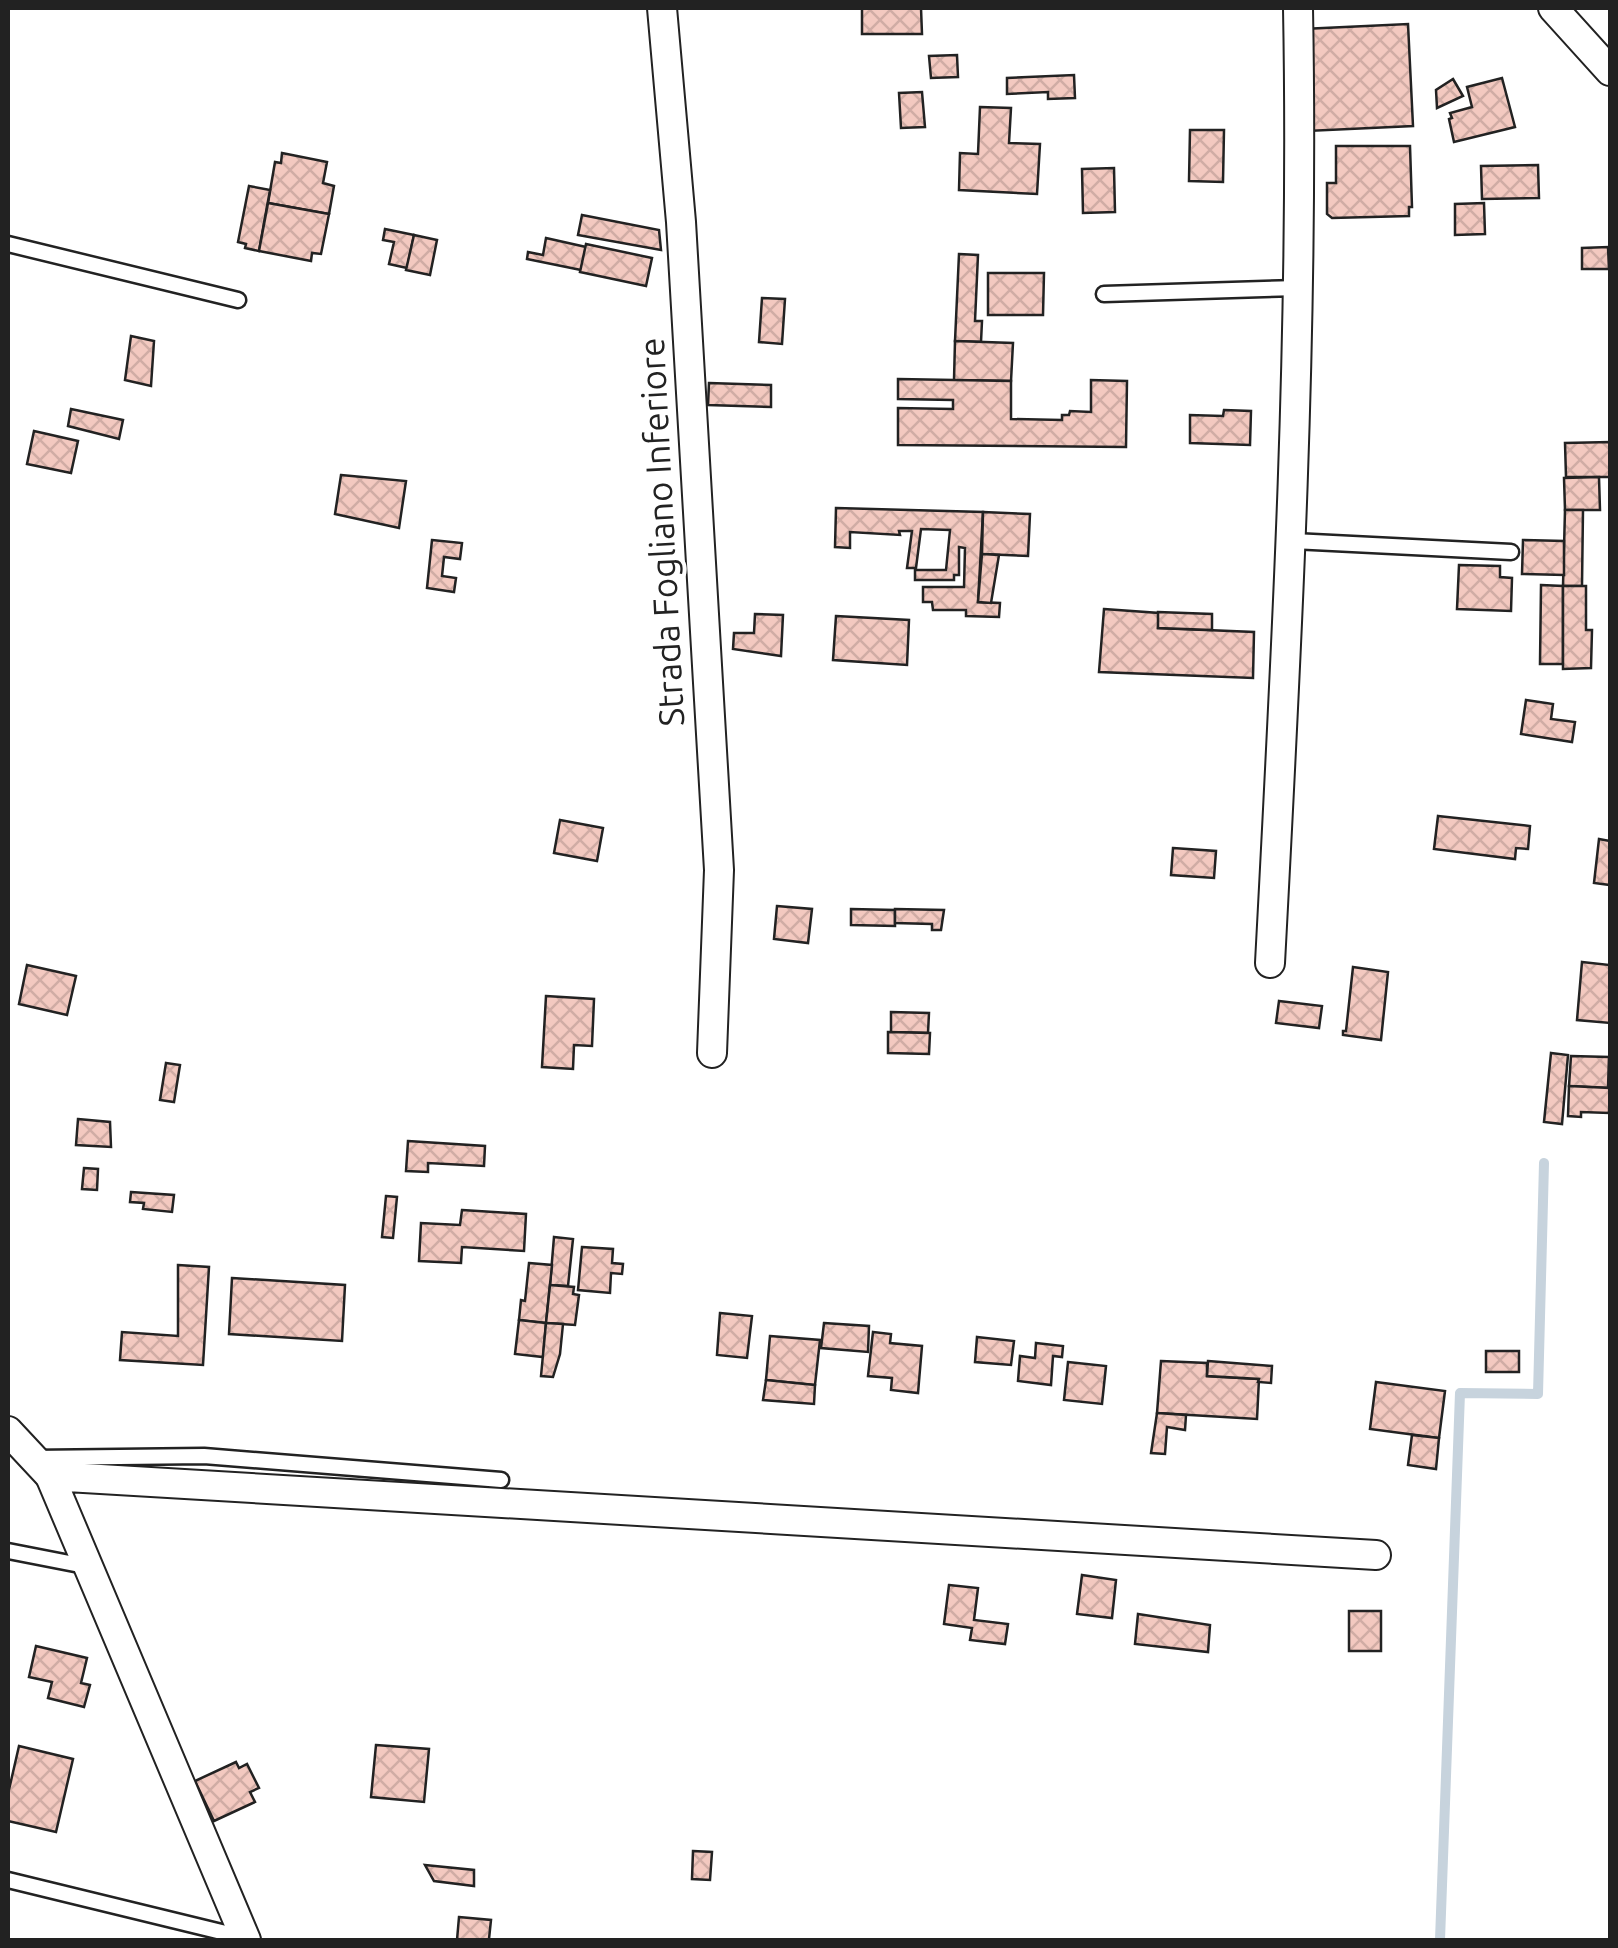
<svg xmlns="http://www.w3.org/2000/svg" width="1618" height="1948" font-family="Ubuntu,sans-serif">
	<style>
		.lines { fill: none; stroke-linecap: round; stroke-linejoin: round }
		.stream { stroke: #c7d3dd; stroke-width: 10 }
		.building { fill: url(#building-cross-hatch); stroke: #222; stroke-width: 2.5 }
		.lane-casing { stroke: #222; stroke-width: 19 }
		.street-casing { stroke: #222; stroke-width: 32 }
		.lane { stroke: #fff; stroke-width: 14 }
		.street { stroke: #fff; stroke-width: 28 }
		.labels { text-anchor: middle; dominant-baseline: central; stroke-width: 8; stroke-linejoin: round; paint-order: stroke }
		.street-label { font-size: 35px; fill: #222; stroke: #fff }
	</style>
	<defs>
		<pattern id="building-cross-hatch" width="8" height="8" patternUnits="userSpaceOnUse" patternTransform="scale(2.5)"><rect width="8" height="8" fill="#f3c9c0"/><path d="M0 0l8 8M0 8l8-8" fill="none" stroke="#d0aca5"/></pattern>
	</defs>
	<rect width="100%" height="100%" fill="#fff"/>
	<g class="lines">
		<!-- stream -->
		<polyline class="stream" points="1440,1940 1460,1393 1538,1394 1544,1163"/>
	</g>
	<!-- building -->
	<g class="building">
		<polygon points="862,8 921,8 922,34 862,34"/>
		<polygon points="1408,24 1413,126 1307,131 1303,29"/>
		<polygon points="957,55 958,77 931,78 929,56"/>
		<polygon points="1074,75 1075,98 1048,99 1048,92 1007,94 1007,78"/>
		<polygon points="1502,78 1515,127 1454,142 1449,119 1452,118 1450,113 1472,107 1467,87"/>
		<polygon points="1453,79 1463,96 1437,108 1436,90"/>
		<polygon points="922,92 925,127 901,128 899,93"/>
		<polygon points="980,107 1011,108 1009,143 1040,144 1037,194 959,190 960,153 978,154"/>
		<polygon points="1190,130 1224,130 1223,182 1189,181"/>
		<polygon points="1336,146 1410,146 1412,207 1409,207 1409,216 1332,218 1327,214 1327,183 1336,183"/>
		<polygon points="282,153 327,162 323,183 334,186 329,214 268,203 275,162 281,163"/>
		<polygon points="1538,165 1539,198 1482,199 1481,166"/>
		<polygon points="1114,168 1115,212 1083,213 1082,169"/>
		<polygon points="249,186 270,190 259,251 245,248 246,244 238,242"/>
		<polygon points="268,203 329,214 321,254 312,253 311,261 259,251"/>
		<polygon points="1484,203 1485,234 1455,235 1455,204"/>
		<polygon points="582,215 659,230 661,250 578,235"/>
		<polygon points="385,229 414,235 407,268 389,264 394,242 383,240"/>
		<polygon points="414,235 437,240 430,275 406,270"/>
		<polygon points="546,238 586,247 581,270 527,259 528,252 543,255"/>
		<polygon points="586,244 652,258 646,286 580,272"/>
		<polygon points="1608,247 1609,269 1582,269 1582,248"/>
		<polygon points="959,254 978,255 975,321 982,321 981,342 955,341"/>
		<polygon points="988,273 1044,273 1043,315 988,315"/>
		<polygon points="762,298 785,299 782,344 759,342"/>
		<polygon points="131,336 154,341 151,386 125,380"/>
		<polygon points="955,341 1013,343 1011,381 954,380"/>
		<polygon points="898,379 1011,381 1011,419 1062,420 1062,415 1069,415 1070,411 1091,412 1091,380 1127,381 1126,447 898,445 898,408 953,409 953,400 898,399"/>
		<polygon points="709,383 771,385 771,407 708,405"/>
		<polygon points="71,409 123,420 119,439 68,426"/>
		<polygon points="1224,410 1251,411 1250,445 1190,443 1190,415 1223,416"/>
		<polygon points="34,431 78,441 71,473 27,464"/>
		<polygon points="1610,442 1610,477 1566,477 1565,443"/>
		<polygon points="341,475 406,481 399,528 335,514"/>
		<polygon points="1599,477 1600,510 1565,510 1564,478"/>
		<polygon points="836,508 983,512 978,602 1000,603 999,617 966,616 966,610 933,610 932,602 923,602 923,587 964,587 965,548 959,547 959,575 954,575 954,580 915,580 915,570 946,570 950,530 921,529 916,568 907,568 912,531 899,531 900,535 850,532 850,548 835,547"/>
		<polygon points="1565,510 1583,510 1582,586 1563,586"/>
		<polygon points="983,512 1030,514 1028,556 982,554"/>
		<polygon points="432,540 462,543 460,559 444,557 442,576 456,578 454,592 427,588"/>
		<polygon points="1523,540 1564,541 1564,575 1522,574"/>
		<polygon points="982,554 999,555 991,603 978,602"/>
		<polygon points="1459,565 1500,566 1500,577 1512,578 1511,611 1457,609"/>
		<polygon points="1541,585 1563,586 1563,664 1540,664"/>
		<polygon points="1563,586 1586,586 1586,630 1592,630 1591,668 1563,669"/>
		<polygon points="1104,609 1159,613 1158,628 1254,632 1253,678 1099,672"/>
		<polygon points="1158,612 1212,614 1212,630 1158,628"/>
		<polygon points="755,614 783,615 781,656 733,649 734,633 754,633"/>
		<polygon points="836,616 909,620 907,665 833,660"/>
		<polygon points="1526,700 1553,704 1551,719 1575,722 1572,742 1521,734"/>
		<polygon points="1438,816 1530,826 1528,849 1516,848 1515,859 1434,849"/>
		<polygon points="560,820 603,828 597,861 554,853"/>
		<polygon points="1599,839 1610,841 1610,885 1594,883"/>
		<polygon points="1173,848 1216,851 1214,878 1171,875"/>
		<polygon points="777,906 812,909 808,943 774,939"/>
		<polygon points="851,909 895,910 895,926 851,925"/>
		<polygon points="895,909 944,910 941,930 932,930 932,924 895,923"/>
		<polygon points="1582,962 1610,965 1610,1023 1577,1020"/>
		<polygon points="27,965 76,976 67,1015 19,1004"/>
		<polygon points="1353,967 1388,972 1381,1040 1343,1035 1343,1031 1346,1031"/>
		<polygon points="546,996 594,999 592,1046 574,1045 573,1069 542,1067"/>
		<polygon points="1279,1001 1322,1006 1319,1028 1276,1023"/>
		<polygon points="891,1012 929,1013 928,1033 891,1032"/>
		<polygon points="888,1032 930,1033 929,1054 888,1053"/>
		<polygon points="1551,1053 1568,1055 1562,1124 1544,1122"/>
		<polygon points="1571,1056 1609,1057 1608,1088 1569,1086"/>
		<polygon points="166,1063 180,1065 174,1102 160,1100"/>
		<polygon points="1569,1086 1610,1088 1609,1113 1581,1112 1581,1117 1568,1116"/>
		<polygon points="78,1119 110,1122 111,1147 76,1145"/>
		<polygon points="408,1141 485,1146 484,1166 428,1163 428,1172 406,1171"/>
		<polygon points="84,1168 98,1169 97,1190 82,1189"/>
		<polygon points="131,1192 174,1195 172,1212 143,1209 144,1203 130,1202"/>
		<polygon points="386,1196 397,1197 393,1238 382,1237"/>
		<polygon points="462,1210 526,1214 524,1251 462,1247 461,1263 419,1261 421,1223 460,1225"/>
		<polygon points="554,1237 573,1239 568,1286 550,1285"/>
		<polygon points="582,1247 613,1249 612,1263 623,1264 622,1274 611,1273 610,1293 578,1290"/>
		<polygon points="529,1263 552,1265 546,1323 519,1320 521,1300 525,1301"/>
		<polygon points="178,1265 209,1267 203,1365 120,1360 122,1332 178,1336"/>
		<polygon points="232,1278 345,1285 342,1341 229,1334"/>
		<polygon points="550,1285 574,1287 573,1294 579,1295 575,1325 546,1323"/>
		<polygon points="720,1313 752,1316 747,1358 717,1355"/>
		<polygon points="519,1320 546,1323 543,1357 515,1354"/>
		<polygon points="546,1323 563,1324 560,1354 553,1377 541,1376"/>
		<polygon points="824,1323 869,1326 868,1352 821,1348"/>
		<polygon points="873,1332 891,1334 890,1343 922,1346 918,1393 891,1390 892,1378 868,1376"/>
		<polygon points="770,1336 820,1340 815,1385 766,1380"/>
		<polygon points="977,1337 1014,1341 1011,1365 975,1362"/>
		<polygon points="1036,1343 1063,1346 1062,1357 1053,1356 1051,1385 1018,1381 1020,1356 1035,1358"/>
		<rect x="1486" y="1351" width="33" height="21"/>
		<polygon points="1161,1361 1207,1363 1207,1376 1259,1379 1257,1419 1157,1413"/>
		<polygon points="1208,1361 1272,1366 1271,1383 1258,1382 1259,1379 1207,1376"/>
		<polygon points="1068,1362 1106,1366 1102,1404 1064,1400"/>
		<polygon points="766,1380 815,1385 814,1404 763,1400"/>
		<polygon points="1376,1382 1445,1391 1439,1438 1370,1429"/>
		<polygon points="1157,1413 1186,1415 1185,1430 1167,1427 1165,1454 1151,1453"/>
		<polygon points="1412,1435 1439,1438 1436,1469 1408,1465"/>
		<polygon points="1082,1575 1116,1580 1112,1618 1077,1614"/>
		<polygon points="949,1585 978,1588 974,1620 1008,1624 1005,1644 970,1640 972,1628 944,1624"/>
		<rect x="1349" y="1611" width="32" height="40"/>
		<polygon points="1138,1614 1210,1625 1208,1652 1135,1644"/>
		<polygon points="36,1646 87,1658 81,1683 90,1685 84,1707 48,1698 52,1682 29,1677"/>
		<polygon points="376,1745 429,1749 424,1802 371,1797"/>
		<polygon points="19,1746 73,1759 56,1832 8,1821 8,1794"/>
		<polygon points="236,1762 239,1768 247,1764 259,1788 250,1792 255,1802 214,1821 195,1781"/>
		<polygon points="693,1851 712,1852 710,1880 692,1879"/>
		<polygon points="425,1865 474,1870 474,1886 434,1881"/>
		<polygon points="459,1917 491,1920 489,1939 498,1940 457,1940"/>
	</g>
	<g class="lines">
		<!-- lane casing -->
		<g class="lane-casing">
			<g id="lane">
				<polyline points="8,244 238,300"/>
				<polyline points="1104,294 1298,288"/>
				<polyline points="1293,541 1511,552"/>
				<polyline points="34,1458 204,1456 501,1480"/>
				<polyline points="8,1551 90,1567"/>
				<polyline points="8,1880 242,1937"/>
			</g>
		</g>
		<!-- street casing -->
		<g class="street-casing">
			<g id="street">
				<polyline points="662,8 681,222 719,870 712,1053"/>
				<polyline points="1553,8 1610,71"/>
				<path d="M1270 963C1287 644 1304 326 1298 8"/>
				<polyline points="8,1431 50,1476"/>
				<polyline points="246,1940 50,1476 1376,1555"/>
			</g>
		</g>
		<!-- lane -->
		<use href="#lane" class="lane"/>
		<!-- street -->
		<use href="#street" class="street"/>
	</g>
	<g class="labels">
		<!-- street labels -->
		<g class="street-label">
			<text transform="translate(661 532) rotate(-93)">Strada Fogliano Inferiore</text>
		</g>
	</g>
	<!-- border -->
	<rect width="1618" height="1948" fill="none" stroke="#222222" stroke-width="20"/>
</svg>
